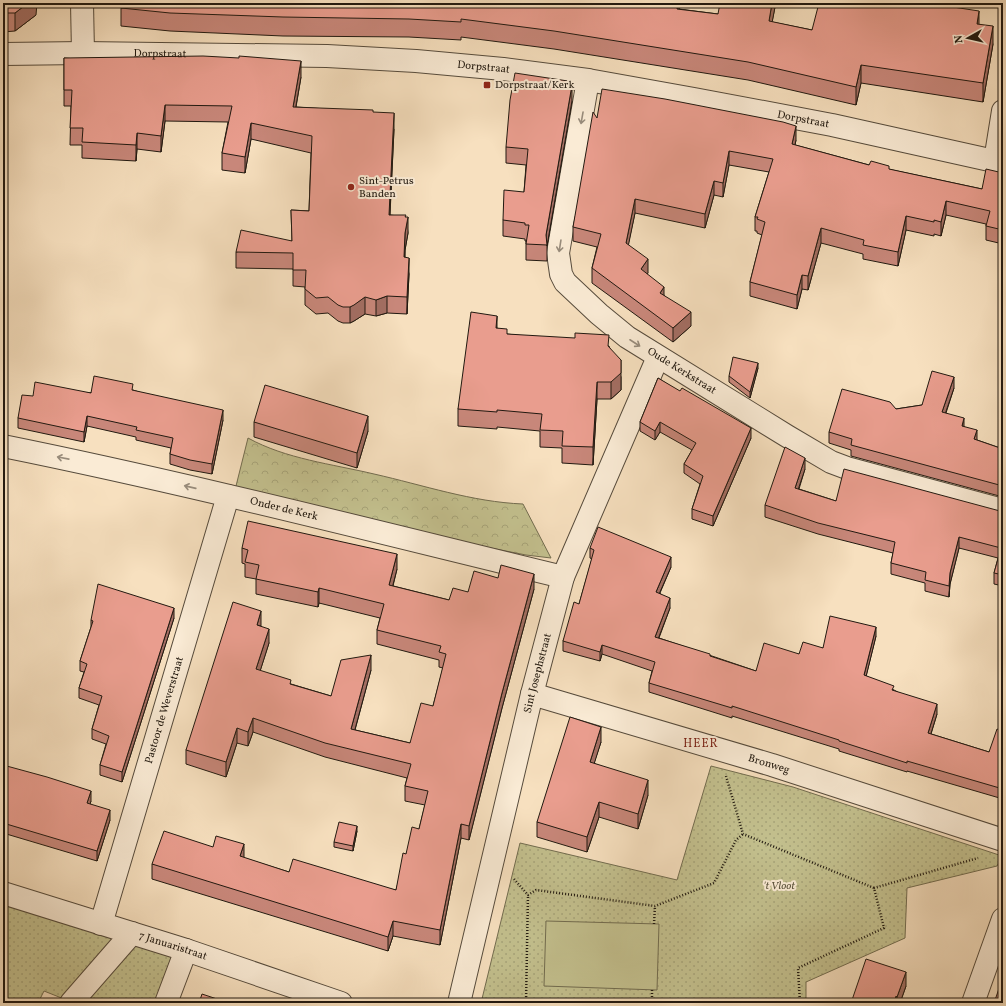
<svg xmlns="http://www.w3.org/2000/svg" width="1006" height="1006" font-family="Vollkorn,serif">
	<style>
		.green { fill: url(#green-dots); stroke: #726c4f }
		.forest { fill: url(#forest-crowns); stroke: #726c4f }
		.pitch { fill: #c3c08e; stroke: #726c4f }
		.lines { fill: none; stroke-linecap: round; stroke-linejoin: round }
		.minor-casing { stroke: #564b3c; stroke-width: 24 }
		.path { stroke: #211910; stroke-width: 2.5; stroke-dasharray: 1 2; stroke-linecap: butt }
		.minor { stroke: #faebd5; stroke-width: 22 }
		.wall { fill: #c8877a; stroke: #211910 }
		.shaded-wall { fill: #a36e63; stroke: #211910 }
		.building { fill: #e99d8e; stroke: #211910 }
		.oneway { stroke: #988c7c }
		.poi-dot { fill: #8f2418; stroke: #faebd5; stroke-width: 1.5 }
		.labels { text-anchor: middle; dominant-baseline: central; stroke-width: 4; stroke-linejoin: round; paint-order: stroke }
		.street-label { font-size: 11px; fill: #211910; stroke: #faebd5 }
		.poi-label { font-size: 11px; fill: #211910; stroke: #faebd5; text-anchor: start }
		.park-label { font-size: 11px; font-style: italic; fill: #5a533c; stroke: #faebd5 }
		.neighbourhood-label { font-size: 12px; letter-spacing: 1px; fill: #7a1f14; stroke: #faebd5 }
	</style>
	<defs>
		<pattern id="green-dots" width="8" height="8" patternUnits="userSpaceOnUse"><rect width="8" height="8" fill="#c3c08e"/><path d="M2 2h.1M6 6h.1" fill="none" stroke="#a7a479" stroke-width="1.8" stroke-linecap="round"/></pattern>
		<pattern id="forest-crowns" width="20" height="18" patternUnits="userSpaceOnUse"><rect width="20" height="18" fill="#c3c08e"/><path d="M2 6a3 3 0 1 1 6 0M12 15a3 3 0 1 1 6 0" fill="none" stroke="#a7a479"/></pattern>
	</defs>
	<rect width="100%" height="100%" fill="#f7e0bf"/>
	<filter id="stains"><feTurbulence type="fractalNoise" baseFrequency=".005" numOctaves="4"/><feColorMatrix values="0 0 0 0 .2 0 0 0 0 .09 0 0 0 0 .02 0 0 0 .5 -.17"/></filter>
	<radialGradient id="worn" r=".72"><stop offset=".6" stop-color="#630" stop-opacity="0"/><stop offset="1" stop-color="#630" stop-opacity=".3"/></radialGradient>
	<!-- green -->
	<g class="green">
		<polygon points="711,766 793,787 1002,856 997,866 907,888 905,938 806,982 806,1003 481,1003 520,843 677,880"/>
		<polygon points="3,904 118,936 64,999 44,991 38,1003 3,1003"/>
		<polygon points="132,941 176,954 158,1003 78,1003"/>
	</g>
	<!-- forest -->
	<path class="forest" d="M248 438C286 459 332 464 374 474 423 485 472 502 523 504L551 558 526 555 445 539 235 490Z"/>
	<!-- pitch -->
	<polygon class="pitch" points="546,921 659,924 657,990 544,986"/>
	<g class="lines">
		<!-- minor casing -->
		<g class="minor-casing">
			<g id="minor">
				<polyline points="82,3 83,53"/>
				<path id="s1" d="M3 54 83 53 327 56 416 61 503 69 588 80 694 99 832 125 1003 163"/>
				<path id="s2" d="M588 80 558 253 561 274 565 282 599 314 627 337 787 436 831 462 847 468 1003 510"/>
				<polyline points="995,161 1003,111"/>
				<path id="s3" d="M3 446C191 484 377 532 563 577"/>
				<path id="s4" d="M532 694 772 765 1003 840"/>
				<path id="s5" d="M3 893 186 950 341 1003"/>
				<path id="s6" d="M101 924 228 496"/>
				<polyline points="71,1003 132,933"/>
				<polyline points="166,1003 186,950"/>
				<path id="s7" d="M459 1003 532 694 563 577 658 357"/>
				<polyline points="973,1003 1003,919"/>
			</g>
		</g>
		<!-- path -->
		<g class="path">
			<polyline points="726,776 743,834 874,888"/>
			<polyline points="514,879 528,895 536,890 655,906 714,883 736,840 743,834"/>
			<polyline points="654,924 655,906"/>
			<polyline points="526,1003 528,895"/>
			<polyline points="652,1003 652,990"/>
			<polyline points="800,1003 798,968 884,928 874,888 978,858"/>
		</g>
		<!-- minor -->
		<use href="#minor" class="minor"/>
	</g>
	<!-- wall -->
	<g class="wall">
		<polygon points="3,3 36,15 15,31 3,32"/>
		<polygon points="679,3 679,9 718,14 735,5 775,3 775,7 772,22 812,30 979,24 993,44 983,102 861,83 856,105 748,80 554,49 461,37 461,40 409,37 283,36 170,31 121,26 121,8 521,7"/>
		<polygon points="64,58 301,77 296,107 373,112 394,129 390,215 406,217 408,233 405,250 405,257 409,274 407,314 387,313 376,316 365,314 354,321 350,323 343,323 338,321 328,313 316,314 305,305 305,287 293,286 293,269 236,268 236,252 292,241 291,210 309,211 311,153 251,139 245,173 222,170 222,153 228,122 165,121 161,152 137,149 136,161 82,158 82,145 70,145 71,106 64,106"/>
		<polygon points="572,101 547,246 547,261 526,260 526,241 525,241 525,239 503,236 503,220 524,192 526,165 506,163 506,147"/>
		<polygon points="597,118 796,140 795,145 869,165 982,189 1003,173 1003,244 986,240 986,224 946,215 941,236 934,234 934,236 906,230 898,266 863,259 863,254 821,243 808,290 802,289 797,309 750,296 750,282 762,235 757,233 757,231 755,231 755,217 769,172 729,165 723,197 714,195 705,228 635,213 628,245 648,273 647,274 664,295 691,326 673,342 592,283 592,268 597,247 573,241 573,227"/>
		<polygon points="497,328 507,334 609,346 621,377 621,390 611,399 597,399 593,465 562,463 562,448 540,447 540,431 497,427 497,429 458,426 458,409"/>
		<polygon points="758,368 750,398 729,382 729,376"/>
		<polygon points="658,378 751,438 713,526 692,519 692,509 700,484 684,473 684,464 692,450 660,432 655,440 640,431 640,422"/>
		<polygon points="954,388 946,413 964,426 977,440 1003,449 1003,497 851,456 851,450 829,443 829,432 896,409 922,405"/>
		<polygon points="133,390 223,420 212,474 190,470 170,464 170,454 171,448 136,440 136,437 87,426 84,442 18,428 18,418 33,396"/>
		<polygon points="254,422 368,431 357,468 254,437"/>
		<polygon points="805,469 799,489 836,501 1003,511 1003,586 994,584 994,573 998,558 959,548 950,584 949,597 925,591 925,583 891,574 891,563 893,553 818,534 765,517 765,505"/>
		<polygon points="242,548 397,569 393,586 449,600 468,592 534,589 502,708 469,840 461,838 440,945 393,936 388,951 152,879 152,864 244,858 289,872 396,890 406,854 419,829 425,805 405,801 405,786 407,778 325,757 253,732 248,746 237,743 226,777 186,764 186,750 261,626 269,643 260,671 291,684 331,696 371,670 355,730 410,743 433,706 443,668 439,667 439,660 377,644 377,630 380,618 319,603 318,607 256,594 256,579 245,577 245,564 242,563"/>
		<polygon points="590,548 671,567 660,593 670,608 659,638 756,671 799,654 823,648 876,636 866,676 894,690 937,714 931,734 989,752 1003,731 1003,799 907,771 907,772 839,751 839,749 732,716 732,718 649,692 649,683 652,671 602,654 600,661 563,651 563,641 579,604 592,559 590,558"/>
		<polygon points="174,618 122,782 100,775 100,765 106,744 92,739 92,729 99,705 79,698 79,688 84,672 80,671 80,661 91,627 91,620"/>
		<polygon points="601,742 594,763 648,795 638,829 599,817 587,852 537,837 537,822"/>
		<polygon points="3,765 91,801 90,804 110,820 97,861 3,833"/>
		<polygon points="357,831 353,851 334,847 334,842"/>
		<polygon points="906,986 900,1003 851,1003"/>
	</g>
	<!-- shaded-wall -->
	<g class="shaded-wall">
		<polygon points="28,3 37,3 36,15 15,31 15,13"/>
		<polygon points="677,3 679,3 679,16 677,27"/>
		<polygon points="772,3 775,3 775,7 769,39 769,21"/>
		<polygon points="979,11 979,29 977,24"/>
		<polygon points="993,26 993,44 983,102 983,83"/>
		<polygon points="301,61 301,77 293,123 293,107"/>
		<polygon points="861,65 861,83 856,105 856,87"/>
		<polygon points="572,85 572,101 547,246 546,235"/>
		<polygon points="165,105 165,121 161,152 161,136"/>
		<polygon points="394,113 394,129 389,232 389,215"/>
		<polygon points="251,123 251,139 245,173 245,157"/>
		<polygon points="796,126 796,140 792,158 792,144"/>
		<polygon points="137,133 137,149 136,161 136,145"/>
		<polygon points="729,151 729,165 723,197 723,183"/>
		<polygon points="714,181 714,195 705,228 705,214"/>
		<polygon points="635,199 635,213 626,257 626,243"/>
		<polygon points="946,201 946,215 941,236 941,222"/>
		<polygon points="906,216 906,230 898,266 898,252"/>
		<polygon points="408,217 408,233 405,250 404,274 405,233"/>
		<polygon points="821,228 821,243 808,290 808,276"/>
		<polygon points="409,258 409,274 407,314 407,297"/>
		<polygon points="648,259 648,273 641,283 641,269"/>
		<polygon points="802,275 802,289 797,309 797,295"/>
		<polygon points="664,287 664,301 660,293"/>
		<polygon points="387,296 387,313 376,316 376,300"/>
		<polygon points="365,297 365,314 354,321 350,323 350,307"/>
		<polygon points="691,312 691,326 673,342 673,328"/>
		<polygon points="497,316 497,333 496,328"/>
		<polygon points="621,360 621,390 611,399 611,382"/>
		<polygon points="758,363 758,368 750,398 750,392"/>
		<polygon points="954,377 954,388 942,423 942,412"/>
		<polygon points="597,382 597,399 593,465 593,447"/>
		<polygon points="223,410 223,420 212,474 212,464"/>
		<polygon points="87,416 87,426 84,442 84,432"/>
		<polygon points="368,416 368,431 357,468 357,453"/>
		<polygon points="964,418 964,429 962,426"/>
		<polygon points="660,422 660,432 655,440 655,431"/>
		<polygon points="751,428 751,438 713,526 713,516"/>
		<polygon points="977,430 977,441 974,439"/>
		<polygon points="805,458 805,469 795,499 795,488"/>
		<polygon points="959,537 959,548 950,584 949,597 950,573"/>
		<polygon points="397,554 397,569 389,600 389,585"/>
		<polygon points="671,557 671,567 656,601 656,592"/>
		<polygon points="534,574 534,589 502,708 469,840 469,826 502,693"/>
		<polygon points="319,588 319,603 318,607 318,592"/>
		<polygon points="670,598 670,608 655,647 655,637"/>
		<polygon points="174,608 174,618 122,782 122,772"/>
		<polygon points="261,611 261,626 257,625"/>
		<polygon points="876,627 876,636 864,685 864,675"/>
		<polygon points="269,629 269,643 256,684 256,669"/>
		<polygon points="602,645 602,654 600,661 600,652"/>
		<polygon points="371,655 371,670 351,744 351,729"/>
		<polygon points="937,704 937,714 928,743 928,733"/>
		<polygon points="253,718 253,732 248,746 248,732"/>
		<polygon points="601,727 601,742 590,777 590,762"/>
		<polygon points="237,728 237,743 226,777 226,762"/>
		<polygon points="648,780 648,795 638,829 638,814"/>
		<polygon points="91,791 91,801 87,813 87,803"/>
		<polygon points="599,802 599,817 587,852 587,837"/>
		<polygon points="110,810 110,820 97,861 97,851"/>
		<polygon points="461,824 461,838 440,945 440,930"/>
		<polygon points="357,826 357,831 353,851 353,846"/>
		<polygon points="244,844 244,859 240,856"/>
		<polygon points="393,921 393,936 388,951 388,937"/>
		<polygon points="906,972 906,986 900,1003 897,1003 897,997"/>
		<polygon points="896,996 896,1003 894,1003"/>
	</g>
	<!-- building -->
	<g class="building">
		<polygon points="3,3 28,3 15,13 3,13"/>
		<polygon points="122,3 493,3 521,7 521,3 678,3 677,9 718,14 720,3 735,5 736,3 772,3 769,21 812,30 819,3 927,3 979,11 977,24 993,26 983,83 861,65 856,87 748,62 554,31 461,19 461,22 409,19 283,17 170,13 121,8"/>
		<polygon points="203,56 239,58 239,56 301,61 293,107 373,110 373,112 394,113 389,215 406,215 405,217 408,217 405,233 404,257 409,258 407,297 387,296 376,300 365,297 354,305 350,307 343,307 338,305 328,297 316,298 305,289 306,270 293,270 293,253 236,252 241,230 292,241 291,210 309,211 312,136 251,123 245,157 222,153 232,106 165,105 161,136 137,133 136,145 82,142 83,128 70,128 72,90 64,90 64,58"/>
		<polygon points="515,73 568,81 572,85 546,235 547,245 526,244 529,225 525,225 525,223 503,220 504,190 524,192 528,149 506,147 510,100"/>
		<polygon points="602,89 665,99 783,122 796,126 792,144 869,165 871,161 889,166 889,169 982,189 986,169 1003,173 1003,230 986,226 990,211 946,201 941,222 934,220 934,222 906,216 898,252 863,245 864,240 821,228 808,276 802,275 797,295 750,282 765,222 757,219 758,217 755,217 773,159 729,151 723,183 714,181 705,214 635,199 626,243 648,259 641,269 664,287 660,293 691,312 673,328 592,268 601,234 573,227 593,112 597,118"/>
		<polygon points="471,312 497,316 496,328 507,329 507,334 575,338 575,333 609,335 608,346 621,360 621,373 611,382 597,382 593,447 562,446 563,431 540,430 542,414 497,410 497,412 458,409"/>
		<polygon points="733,357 758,363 750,392 729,376"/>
		<polygon points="932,371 954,377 942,412 964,418 962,426 977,430 974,439 1003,449 1003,486 851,445 852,439 829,432 842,389 890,402 896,409 922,405"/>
		<polygon points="94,376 133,384 132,390 223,410 212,464 190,460 170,454 173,438 136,430 137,427 87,416 84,432 18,418 22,395 33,396 35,382 91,393"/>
		<polygon points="658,378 680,391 682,388 751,428 713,516 692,509 703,476 684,464 696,443 660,422 655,431 640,422"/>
		<polygon points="265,385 368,416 357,453 254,422"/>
		<polygon points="785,447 805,458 795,488 836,501 844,469 1000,511 1003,511 1003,575 994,573 1001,548 959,537 950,573 949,586 925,580 926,572 891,563 895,542 818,523 765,505"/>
		<polygon points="248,521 397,554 389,585 449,600 453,588 468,592 474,571 498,578 501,565 534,574 502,693 469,826 461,824 440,930 393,921 388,937 152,864 164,831 213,847 216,836 244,844 240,856 289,872 293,859 396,890 403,853 406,854 412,827 419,829 428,791 405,786 411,764 325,743 253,718 248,732 237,728 226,762 186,750 233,602 261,611 257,625 269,629 256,669 291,680 290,684 331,696 341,660 371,655 351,729 410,743 421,703 433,706 446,654 439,652 441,646 377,630 384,604 319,588 318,592 256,579 259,565 245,562 248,550 242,548"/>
		<polygon points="598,527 671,557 656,592 670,598 655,637 710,654 710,656 756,671 764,643 799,654 803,642 823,648 830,616 876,627 864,675 894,686 892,690 937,704 928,733 989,752 997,729 1003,731 1003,789 907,761 907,763 839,741 839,740 732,706 732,708 649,683 655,662 602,645 600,652 563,641 574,602 579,604 594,550 590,548"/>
		<polygon points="98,584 174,608 122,772 100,765 109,736 92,729 102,696 79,688 87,664 80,661 93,621 91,620"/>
		<polygon points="570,717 601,727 590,762 648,780 638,814 599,802 587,837 537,822"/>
		<polygon points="3,765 47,777 91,791 87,803 110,810 97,851 3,823"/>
		<polygon points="339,822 357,826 353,846 334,842"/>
		<polygon points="866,959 906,972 897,997 896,996 894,1003 851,1003"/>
		<polygon points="1003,977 1003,1003 994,1003"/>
		<polygon points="202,994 229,1003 199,1003"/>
	</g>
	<!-- one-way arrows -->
	<defs><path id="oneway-shaft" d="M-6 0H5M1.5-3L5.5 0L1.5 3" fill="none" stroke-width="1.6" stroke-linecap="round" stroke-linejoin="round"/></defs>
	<g class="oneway">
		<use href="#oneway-shaft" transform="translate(582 118) rotate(100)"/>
		<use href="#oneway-shaft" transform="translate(560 246) rotate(99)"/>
		<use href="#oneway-shaft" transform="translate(635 343) rotate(33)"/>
		<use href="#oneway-shaft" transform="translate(63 458) rotate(-169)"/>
		<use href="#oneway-shaft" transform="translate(190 487) rotate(-167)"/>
	</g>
	<!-- markers -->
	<g class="poi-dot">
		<rect x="483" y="81" width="8" height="8" rx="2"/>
		<circle cx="351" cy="187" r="4"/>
	</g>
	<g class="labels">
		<!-- street labels -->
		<g class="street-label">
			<text stroke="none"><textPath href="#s1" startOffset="157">Dorpstraat</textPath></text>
			<text stroke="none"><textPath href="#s1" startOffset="481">Dorpstraat</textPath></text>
			<text stroke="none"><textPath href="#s1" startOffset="805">Dorpstraat</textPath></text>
			<text stroke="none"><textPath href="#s2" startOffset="353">Oude Kerkstraat</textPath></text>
			<text stroke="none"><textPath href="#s3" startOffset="288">Onder de Kerk</textPath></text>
			<text stroke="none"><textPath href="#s7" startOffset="339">Sint Josephstraat</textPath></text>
			<text stroke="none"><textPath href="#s6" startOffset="223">Pastoor de Weverstraat</textPath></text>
			<text stroke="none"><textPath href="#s4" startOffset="247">Bronweg</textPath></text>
			<text stroke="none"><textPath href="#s5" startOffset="178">7 Januaristraat</textPath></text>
		</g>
		<!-- poi labels -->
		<g class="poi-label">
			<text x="495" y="85">Dorpstraat/Kerk</text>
			<text x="359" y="181">Sint-Petrus<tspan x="359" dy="13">Banden</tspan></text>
		</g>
		<!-- park labels -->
		<g class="park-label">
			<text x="779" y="886">'t Vloot</text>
		</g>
		<!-- neighbourhood labels -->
		<g class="neighbourhood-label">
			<text x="701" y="744">HEER</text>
		</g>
	</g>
	<!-- margin -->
	<rect width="1006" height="1006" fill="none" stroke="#f7e0bf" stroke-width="16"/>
	<rect x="4" y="4" width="998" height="998" fill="none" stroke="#211910" stroke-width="2"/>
	<rect x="8" y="8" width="990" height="990" fill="none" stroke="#211910"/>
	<!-- north arrow -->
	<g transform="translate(968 38) rotate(262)" stroke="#faebd5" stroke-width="3" paint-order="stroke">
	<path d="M0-3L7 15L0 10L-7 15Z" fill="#211910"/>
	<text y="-6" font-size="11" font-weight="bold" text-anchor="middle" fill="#211910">N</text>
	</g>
	<rect width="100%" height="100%" filter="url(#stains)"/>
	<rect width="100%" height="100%" fill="url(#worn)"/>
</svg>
